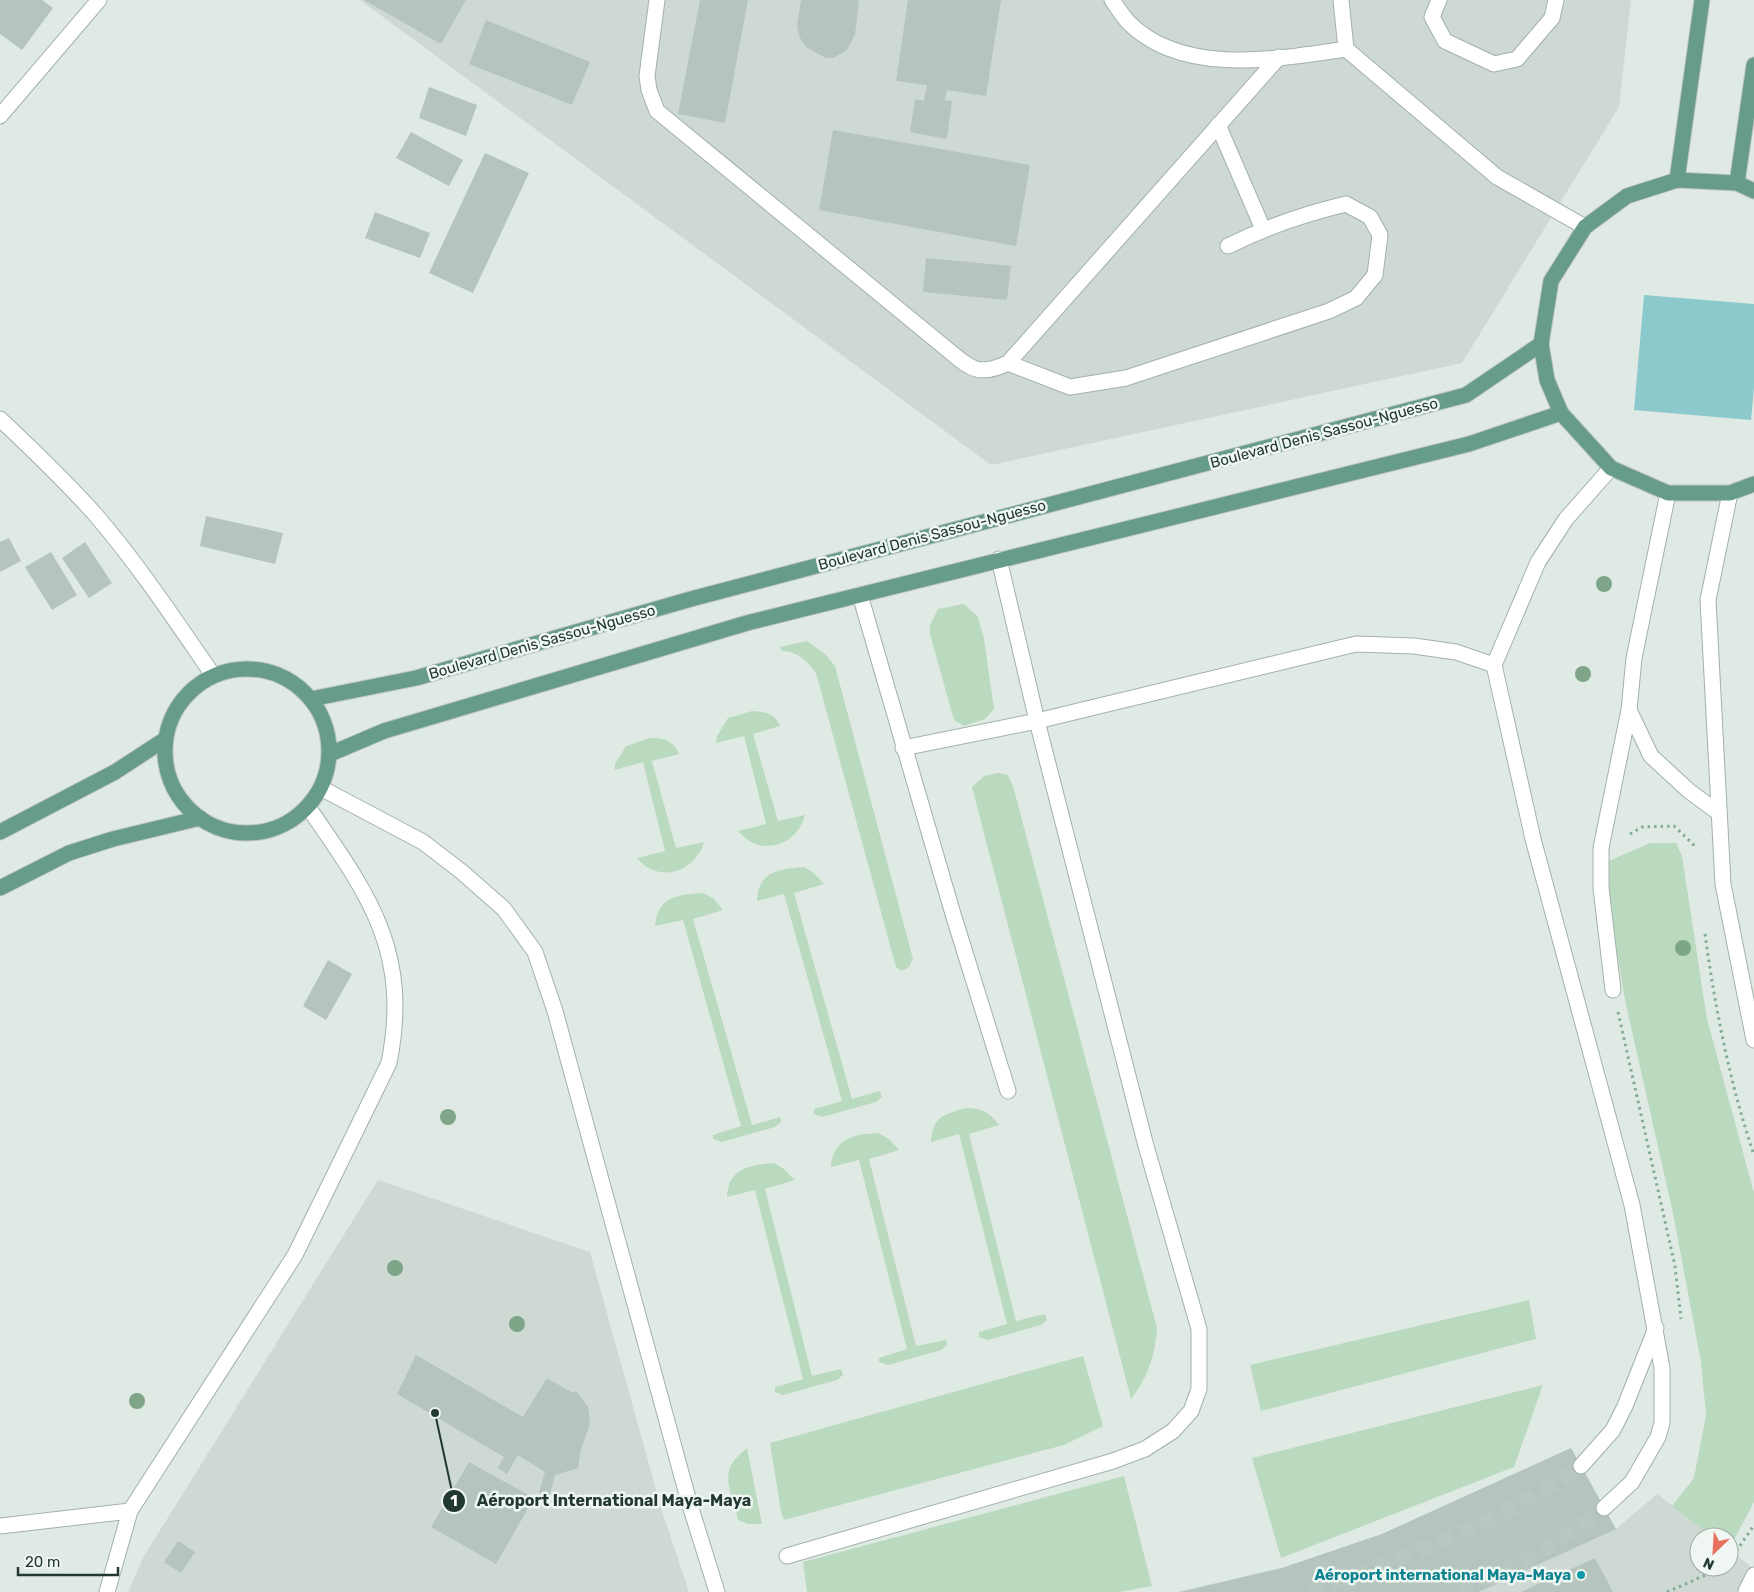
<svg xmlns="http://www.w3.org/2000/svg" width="1754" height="1592" font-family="Rubik,sans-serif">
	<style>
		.built { fill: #ced9d3 }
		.green { fill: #badabf }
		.water { fill: #8bc9cc }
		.building { fill: #b5c4bd }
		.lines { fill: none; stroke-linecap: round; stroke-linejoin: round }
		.minor-tunnel { stroke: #bac7c0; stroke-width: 15; stroke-dasharray: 15 8; stroke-linecap: butt }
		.service-casing { stroke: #a3b1aa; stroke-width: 17 }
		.minor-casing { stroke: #a3b1aa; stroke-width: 17 }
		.primary-casing { stroke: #bdc4c1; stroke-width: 17 }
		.path { stroke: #82ab99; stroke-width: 3; stroke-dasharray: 2.5 4; stroke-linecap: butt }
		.service { stroke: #fff; stroke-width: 15 }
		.minor { stroke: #fff; stroke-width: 15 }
		.primary { stroke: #679c88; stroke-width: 15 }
		.tree { fill: #7fa589 }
		.culture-dot { fill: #0f9aa8; stroke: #f0f7f2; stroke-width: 2 }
		.labels { text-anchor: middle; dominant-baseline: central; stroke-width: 5; stroke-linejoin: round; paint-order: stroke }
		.street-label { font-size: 15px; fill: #223930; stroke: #f0f7f2 }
		.culture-label { font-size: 15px; font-weight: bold; fill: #0d838f; stroke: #f0f7f2; text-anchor: end }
		.leader { fill: none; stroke: #223930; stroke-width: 2 }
		.callout-dot { fill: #223930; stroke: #f0f7f2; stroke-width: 2 }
		.mark-label { font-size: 15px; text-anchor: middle; font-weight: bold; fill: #fff }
		.callout-label { font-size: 16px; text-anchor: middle; font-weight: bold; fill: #223930; stroke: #f0f7f2; stroke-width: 5; stroke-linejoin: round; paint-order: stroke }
	</style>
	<rect width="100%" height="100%" fill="#e0eae4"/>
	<!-- built -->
	<g class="built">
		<polygon points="360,0 1631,0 1619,107 1462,363 991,465"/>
		<polygon points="378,1180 590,1252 662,1511 689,1592 128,1592 144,1556"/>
		<polygon points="1571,1448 1616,1529 1657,1494 1713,1537 1699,1537 1699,1567 1729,1567 1729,1549 1754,1569 1754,1592 1177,1592 1282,1568 1382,1534"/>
	</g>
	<!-- green -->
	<g class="green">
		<polygon points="964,604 978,617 984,639 994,709 985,719 964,726 954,720 930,634 930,625 938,609"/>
		<path d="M807 641 825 654 835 666 913 959 909 967 902 971 896 967 816 673C809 662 797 651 782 651L780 647Z"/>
		<path d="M752 711C765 712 775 713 780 726L753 734 778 821 805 815C797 846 760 858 738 831L766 824 744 736 716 743 717 736 728 718Z"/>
		<path d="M650 738C664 738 673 740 679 754L652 761 676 848 704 842C695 873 658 884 637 858L665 851 643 762 615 770V764L626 746Z"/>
		<path d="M998 773 1008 775 1013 786 1157 1328C1155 1356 1148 1377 1131 1399L972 787 984 776Z"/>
		<polygon points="1650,843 1676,843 1682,856 1707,1019 1754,1193 1754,1502 1729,1549 1729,1537 1713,1537 1672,1506 1694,1478 1706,1415 1701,1362 1673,1213 1626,1005 1610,912 1609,861"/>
		<path d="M804 867 814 873 824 884 794 893 852 1099 880 1091 882 1097 876 1102 822 1117 814 1114V1109L842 1101 784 894 757 901C758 872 778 869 804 867Z"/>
		<path d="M703 893 713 898 723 910 693 919 752 1125 780 1117 781 1122 775 1127 722 1142 713 1139V1135L741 1126 683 920 655 926C658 896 677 895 703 893Z"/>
		<path d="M967 1108C982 1108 990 1113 999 1125L969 1134 1016 1321 1045 1314 1047 1320 1041 1325 988 1340 979 1337V1332L1007 1324 959 1134 931 1142C933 1116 944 1114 967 1108Z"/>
		<path d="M878 1133 889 1139 899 1150 869 1159 916 1346 946 1340 947 1345 941 1350 888 1365 879 1362V1358L907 1349 859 1160 831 1167C833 1139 853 1134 878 1133Z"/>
		<path d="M774 1163 784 1169 795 1180 765 1189 812 1376 841 1369 843 1375 837 1380 783 1395 775 1392V1387L803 1379 755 1190 727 1197C728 1168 750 1165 774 1163Z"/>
		<polygon points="1529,1300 1536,1339 1261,1411 1250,1365"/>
		<polygon points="1083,1356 1103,1426 1064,1445 784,1520 781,1512 770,1443"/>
		<polygon points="1543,1385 1514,1467 1281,1558 1252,1458"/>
		<path d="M747 1448 762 1524H748L738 1520C731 1487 716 1472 747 1448Z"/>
		<polygon points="1124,1476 1152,1586 1119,1592 807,1592 803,1562"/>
	</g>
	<!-- water -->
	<polygon class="water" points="1644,295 1754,304 1754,388 1751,420 1634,410"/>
	<!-- building -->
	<g class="building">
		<polygon points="0,0 42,0 53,8 22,50 0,34"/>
		<polygon points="364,0 466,0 441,44"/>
		<polygon points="700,0 748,0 725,123 678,114"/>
		<polygon points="801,0 859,0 855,34 847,50 833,58 826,58 806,47 800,38 797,27"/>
		<polygon points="908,0 1001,0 986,96 947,90 945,100 952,101 947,139 910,132 915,99 924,101 927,85 896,81"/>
		<polygon points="486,20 590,62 572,105 469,64"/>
		<polygon points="429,87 477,105 466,136 419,118"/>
		<polygon points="833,130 1030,165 1016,246 819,210"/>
		<polygon points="411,132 463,160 449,186 396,158"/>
		<polygon points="485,153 529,173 473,293 429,273"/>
		<polygon points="375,212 430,233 420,258 365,238"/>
		<polygon points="926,258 1011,266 1007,300 923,292"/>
		<polygon points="206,516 283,533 275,564 200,546"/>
		<polygon points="9,538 21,561 0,572 0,542"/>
		<polygon points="85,542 112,583 89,598 62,558"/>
		<polygon points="51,552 77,595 52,610 25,567"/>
		<polygon points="328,960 352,974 326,1020 303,1006"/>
		<polygon points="416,1355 523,1417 547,1378 573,1393 576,1391 588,1407 590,1424 581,1449 578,1468 555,1475 549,1498 539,1492 545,1472 518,1455 507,1474 498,1468 504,1457 397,1394"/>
		<polygon points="1571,1448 1616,1529 1478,1592 1180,1592 1282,1568 1382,1534"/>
		<polygon points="469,1462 534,1498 496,1564 431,1527"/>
		<polygon points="178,1541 195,1552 181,1573 164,1562"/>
		<polygon points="1595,1558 1613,1592 1521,1592"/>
	</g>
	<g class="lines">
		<!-- minor-tunnel -->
		<g class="minor-tunnel">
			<path d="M1310 1592C1399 1559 1504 1522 1581 1466"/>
			<path d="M1459 1592C1512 1572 1559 1541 1604 1508"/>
		</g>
		<!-- service casing -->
		<g class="service-casing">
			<g id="service">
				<path d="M657 0 647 76 649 90 657 111 942 345C967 365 975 379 1008 363L1279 57"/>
				<path d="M1112 0C1117 7 1122 15 1128 22 1182 77 1278 59 1346 49"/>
				<polyline points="1341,0 1346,49 1497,177 1585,227"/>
				<polyline points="1439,0 1432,17 1445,41 1494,64 1517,59 1552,18 1556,0"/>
				<polyline points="1218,125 1263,229"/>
				<path d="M1008 363 1070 387 1126 378 1329 311 1356 298 1375 275 1380 235 1370 217 1346 204C1304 214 1266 227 1228 246"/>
				<polyline points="860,595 953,914 1008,1091"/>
				<polyline points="903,748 1037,721 1356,644 1414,646 1456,652 1494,665"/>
				<polyline points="0,1526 130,1511"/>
				<polyline points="787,1556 1113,1461 1145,1449 1173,1431 1191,1411 1199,1389 1199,1329 1146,1146 1037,721 999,559"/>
				<polyline points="1746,1591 1754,1575"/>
			</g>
		</g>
		<!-- minor casing -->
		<g class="minor-casing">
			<g id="minor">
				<polyline points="0,116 99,0"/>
				<path d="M0 419C32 449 64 480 94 513 138 564 175 620 213 675"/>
				<polyline points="1730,493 1708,600 1723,884 1754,1040"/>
				<polyline points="1629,710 1651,756 1689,791 1719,813"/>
				<polyline points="321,788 423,842 462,872 504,909 535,952 555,1011 689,1502 717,1592"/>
				<polyline points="1613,990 1601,888 1601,848 1629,710 1634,658 1668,493"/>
				<polyline points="1581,1466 1613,1430 1625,1406 1656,1328"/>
				<polyline points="1604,1508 1632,1482 1658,1437 1662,1423 1662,1368 1632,1205 1533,839 1494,665 1538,562 1566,519 1611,468"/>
				<path d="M107 1592 130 1511 295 1255 389 1063C411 951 369 895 308 807"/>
			</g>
		</g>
		<!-- primary casing -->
		<g class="primary-casing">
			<g id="primary">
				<polyline points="1677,180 1702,0"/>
				<polyline points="1737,183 1754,65"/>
				<polyline points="1754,191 1737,183 1677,180 1627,196 1585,227 1551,281 1541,344 1547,380 1561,413 1611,468 1668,493 1730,493 1754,484"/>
				<circle cx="247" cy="751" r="82"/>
				<polyline points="311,699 416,678 691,599 1466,395 1541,344"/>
				<polyline points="330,754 384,731 747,623 1469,444 1561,413"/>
				<polyline points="0,832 115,772 164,740"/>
				<polyline points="0,888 69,853 113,839 200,818"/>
			</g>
		</g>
		<!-- path -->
		<g class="path">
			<polyline points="1630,834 1642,827 1674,826 1693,844 1694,848"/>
			<path d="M1705 934C1715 1008 1730 1084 1754 1155"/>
			<polyline points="1618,1012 1675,1266 1681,1319"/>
			<polyline points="1729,1562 1754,1525"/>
			<polyline points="1667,1592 1724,1567"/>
		</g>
		<!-- service -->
		<use href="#service" class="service"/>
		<!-- minor -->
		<use href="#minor" class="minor"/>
		<!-- primary -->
		<use href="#primary" class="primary"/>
	</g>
	<!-- trees -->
	<g class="tree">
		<circle cx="1604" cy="584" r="8"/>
		<circle cx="1583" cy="674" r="8"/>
		<circle cx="1683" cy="948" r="8"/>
		<circle cx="448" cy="1117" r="8"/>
		<circle cx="395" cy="1268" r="8"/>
		<circle cx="517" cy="1324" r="8"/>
		<circle cx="137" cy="1401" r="8"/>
	</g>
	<!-- markers -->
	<circle class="culture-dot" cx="1581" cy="1575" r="5"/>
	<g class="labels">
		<!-- street labels -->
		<g class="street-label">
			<text transform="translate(1324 433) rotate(-15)">Boulevard Denis Sassou-Nguesso</text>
			<text transform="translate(932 535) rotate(-15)">Boulevard Denis Sassou-Nguesso</text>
			<text transform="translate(542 642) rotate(-16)">Boulevard Denis Sassou-Nguesso</text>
		</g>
		<!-- culture labels -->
		<g class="culture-label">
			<text x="1571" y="1575">Aéroport international Maya-Maya</text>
		</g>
	</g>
	<!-- callouts -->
	<path class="leader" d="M435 1413L454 1501"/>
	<g class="callout-dot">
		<circle cx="435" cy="1413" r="5"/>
		<circle cx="454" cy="1501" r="12"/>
	</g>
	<g class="mark-label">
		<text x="454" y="1506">1</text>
	</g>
	<g class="callout-label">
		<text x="614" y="1506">Aéroport International Maya-Maya</text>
	</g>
	<!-- north arrow -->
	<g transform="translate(1714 1552) rotate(205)"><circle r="24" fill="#f0f7f2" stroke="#9eaba4"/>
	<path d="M0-4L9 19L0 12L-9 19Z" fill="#e8705f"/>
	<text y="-8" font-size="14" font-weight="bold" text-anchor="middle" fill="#223930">N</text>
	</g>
	<!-- scale -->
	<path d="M18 1567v8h100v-8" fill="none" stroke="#223930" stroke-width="2.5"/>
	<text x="25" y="1567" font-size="15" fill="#223930" stroke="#f0f7f2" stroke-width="4" paint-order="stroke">20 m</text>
</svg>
